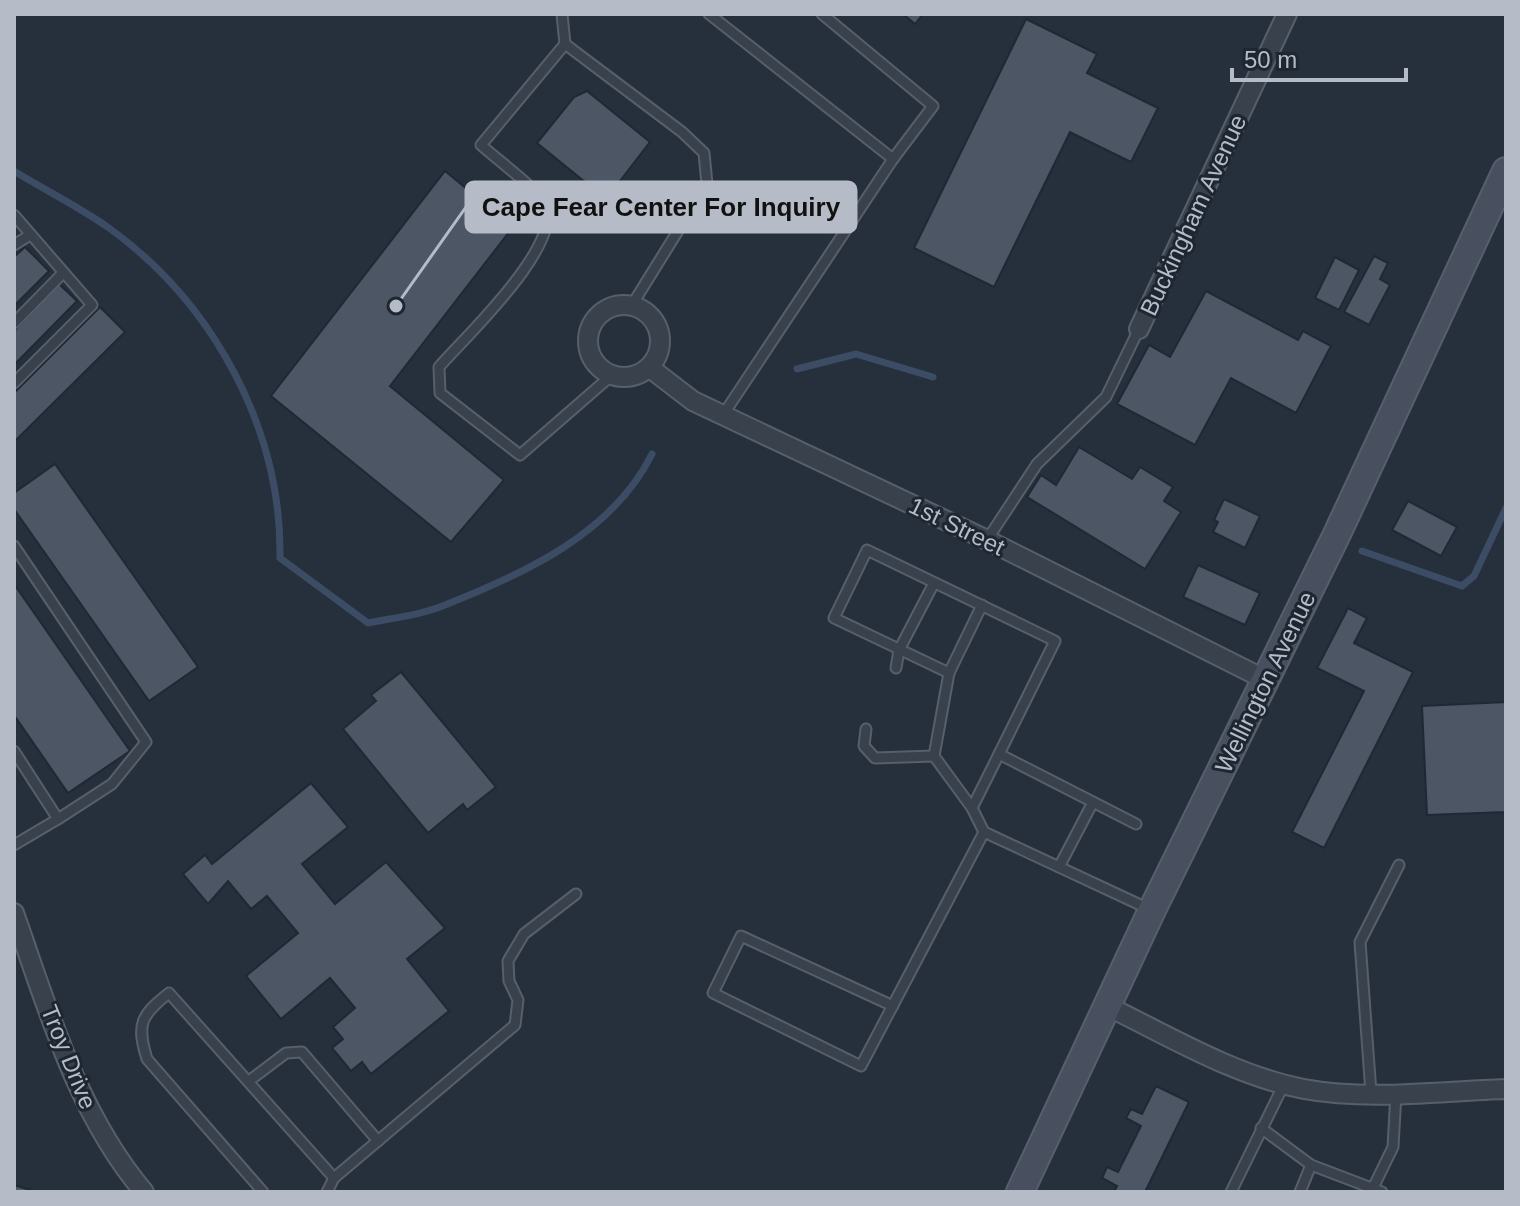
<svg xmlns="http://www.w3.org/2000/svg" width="1520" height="1206" font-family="Arial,sans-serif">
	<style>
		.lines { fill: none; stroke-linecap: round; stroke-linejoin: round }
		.stream { stroke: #3c4c64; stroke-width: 7 }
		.building { fill: #4c5665; stroke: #202833; stroke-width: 2 }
		.lane-casing { stroke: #575f6a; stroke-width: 13 }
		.street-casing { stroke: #575f6a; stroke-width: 22 }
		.secondary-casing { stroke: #575f6a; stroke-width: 30 }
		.lane { stroke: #39414c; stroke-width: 9 }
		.street { stroke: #39414c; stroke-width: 18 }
		.secondary { stroke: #48505f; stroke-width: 26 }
		.labels { text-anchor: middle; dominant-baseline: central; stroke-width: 6; stroke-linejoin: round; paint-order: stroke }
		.street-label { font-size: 24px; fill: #b5bcc7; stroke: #1e2631 }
		.leader { fill: none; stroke: #b5bcc7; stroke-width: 3 }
		.callout-dot { fill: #b5bcc7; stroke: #1e2631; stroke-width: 3 }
		.callout { fill: #b5bcc7; stroke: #b5bcc7; stroke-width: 3 }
		.callout-label { font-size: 26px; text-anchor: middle; font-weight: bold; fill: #111 }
	</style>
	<rect width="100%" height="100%" fill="#262f3c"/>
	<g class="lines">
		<!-- stream -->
		<g class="stream">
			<path d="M14 171C45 190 79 207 109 228 213 303 282 429 280 558L368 623C393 618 421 615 445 605 524 574 613 533 652 454"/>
			<polyline points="797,369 856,354 933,377"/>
			<polyline points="1362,551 1462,586 1474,576 1506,508"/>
		</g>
	</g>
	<!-- building -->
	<g class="building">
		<polygon points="903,14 923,14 915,24"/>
		<polygon points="1026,19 1097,54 1087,73 1158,108 1131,162 1070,132 994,287 914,248"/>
		<polygon points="587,91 650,142 606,199 537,143 574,97"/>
		<polygon points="445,171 513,227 390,386 504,480 451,542 271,396"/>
		<polygon points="25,247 49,271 14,306 14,257"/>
		<polygon points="1374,256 1388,263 1380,279 1390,285 1369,325 1344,312"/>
		<polygon points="1335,257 1359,270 1339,310 1315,298"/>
		<polygon points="59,284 77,301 14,365 14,331"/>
		<polygon points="1206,291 1298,340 1303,331 1331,346 1296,413 1231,378 1195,445 1117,404 1149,345 1170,357"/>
		<polygon points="100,307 125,332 14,442 14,393"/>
		<polygon points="1079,447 1132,479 1140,467 1173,487 1164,501 1181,512 1145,569 1027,497 1041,475 1056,485"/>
		<polygon points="55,464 198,667 149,701 14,509 14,493"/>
		<polygon points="1224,499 1260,516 1245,548 1213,532 1218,522 1214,520"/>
		<polygon points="1408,501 1457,527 1441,556 1392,530"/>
		<polygon points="1198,565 1260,593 1245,625 1183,597"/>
		<polygon points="14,584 130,751 68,793 14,715"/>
		<polygon points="1348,608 1367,618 1354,643 1413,672 1324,848 1292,832 1364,691 1317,668"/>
		<polygon points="401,672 496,787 467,810 463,804 428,833 343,729 376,701 371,695"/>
		<polygon points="1506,702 1506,812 1427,815 1422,706"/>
		<polygon points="311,783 348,827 302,864 335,904 386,862 445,928 407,959 449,1011 371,1074 362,1062 351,1071 332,1048 343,1039 333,1027 355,1008 330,978 281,1019 246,976 298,933 267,896 251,909 228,881 208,904 183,874 205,855 212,864"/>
		<polygon points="1156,1086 1189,1102 1145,1192 1114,1192 1117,1186 1102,1178 1107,1167 1118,1172 1141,1126 1126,1118 1131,1109 1142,1114"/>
		<polygon points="14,1185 37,1192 14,1192"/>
	</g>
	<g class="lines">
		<!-- lane casing -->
		<g class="lane-casing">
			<g id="lane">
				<polyline points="562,14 565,44"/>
				<polyline points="709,14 893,159 723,415"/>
				<polyline points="822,14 933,106 893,159"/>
				<polyline points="14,215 92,305 14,383"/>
				<polyline points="14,245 30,235"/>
				<polyline points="14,323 63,273"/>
				<path d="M612 375 520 455 440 393 439 367C466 336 565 244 545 203 539 191 493 156 481 145L565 44 682 132 704 153 707 184 632 305"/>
				<polyline points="987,540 1037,464 1106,397 1139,329"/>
				<polyline points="14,546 146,742 112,784 58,819 14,751"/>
				<polyline points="896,668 899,650 934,583"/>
				<polyline points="949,673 982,605"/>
				<polyline points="866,729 864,746 875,758 934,756"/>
				<polyline points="972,808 999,754"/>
				<polyline points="984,832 1149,909"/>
				<polyline points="14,845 58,819"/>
				<polyline points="1059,867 1093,802"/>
				<polyline points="893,1006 741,936 713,993 861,1066 984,832 972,808 934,756 949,673 834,618 867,550 1055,641 999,754 1136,824"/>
				<polyline points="249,1081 286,1053 302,1052 378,1141"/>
				<polyline points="1371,1093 1360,942 1399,865"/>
				<polyline points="1261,1128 1311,1165 1382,1192"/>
				<path d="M263 1192 147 1059C136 1024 141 1015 169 993L334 1178"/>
				<polyline points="327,1192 334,1178 515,1025 518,1000 509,981 508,961 524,934 576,894"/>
				<polyline points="1231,1192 1284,1084"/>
				<polyline points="1300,1192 1311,1165"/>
				<polyline points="1371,1192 1393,1147 1396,1093"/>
			</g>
		</g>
		<!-- street casing -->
		<g class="street-casing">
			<g id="street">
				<circle cx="624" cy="341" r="36"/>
				<polyline points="1139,329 1287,14"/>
				<polyline points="650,368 693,401 987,540 1266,680"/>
				<path d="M14 913C48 1009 77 1113 144 1192"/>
				<path d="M1107 1006C1169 1036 1235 1076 1304 1089 1369 1101 1440 1091 1506 1089"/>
			</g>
		</g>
		<!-- secondary casing -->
		<g class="secondary-casing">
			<polyline id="secondary" points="1020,1192 1152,910 1337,534 1506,171"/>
		</g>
		<!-- lane -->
		<use href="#lane" class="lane"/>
		<!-- street -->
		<use href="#street" class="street"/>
		<!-- secondary -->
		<use href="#secondary" class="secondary"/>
	</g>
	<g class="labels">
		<!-- street labels -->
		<g class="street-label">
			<text transform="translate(1193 215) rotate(-65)">Buckingham Avenue</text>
			<text transform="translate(957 526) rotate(26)">1st Street</text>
			<text transform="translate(1265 682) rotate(-64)">Wellington Avenue</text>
			<text transform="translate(69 1057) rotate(68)">Troy Drive</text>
		</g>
	</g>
	<!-- callouts -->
	<path class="leader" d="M396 306L466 207"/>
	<circle class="callout-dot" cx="396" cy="306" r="8"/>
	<rect class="callout" x="466" y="182" width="390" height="50" rx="8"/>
	<g class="callout-label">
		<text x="661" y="216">Cape Fear Center For Inquiry</text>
	</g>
	<!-- border -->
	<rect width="1520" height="1206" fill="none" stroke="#b5bcc7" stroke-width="32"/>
	<!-- scale -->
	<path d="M1232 68v12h174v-12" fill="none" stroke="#b5bcc7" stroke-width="4"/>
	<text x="1244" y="68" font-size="24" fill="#b5bcc7" stroke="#1e2631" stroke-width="6" paint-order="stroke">50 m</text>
</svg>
